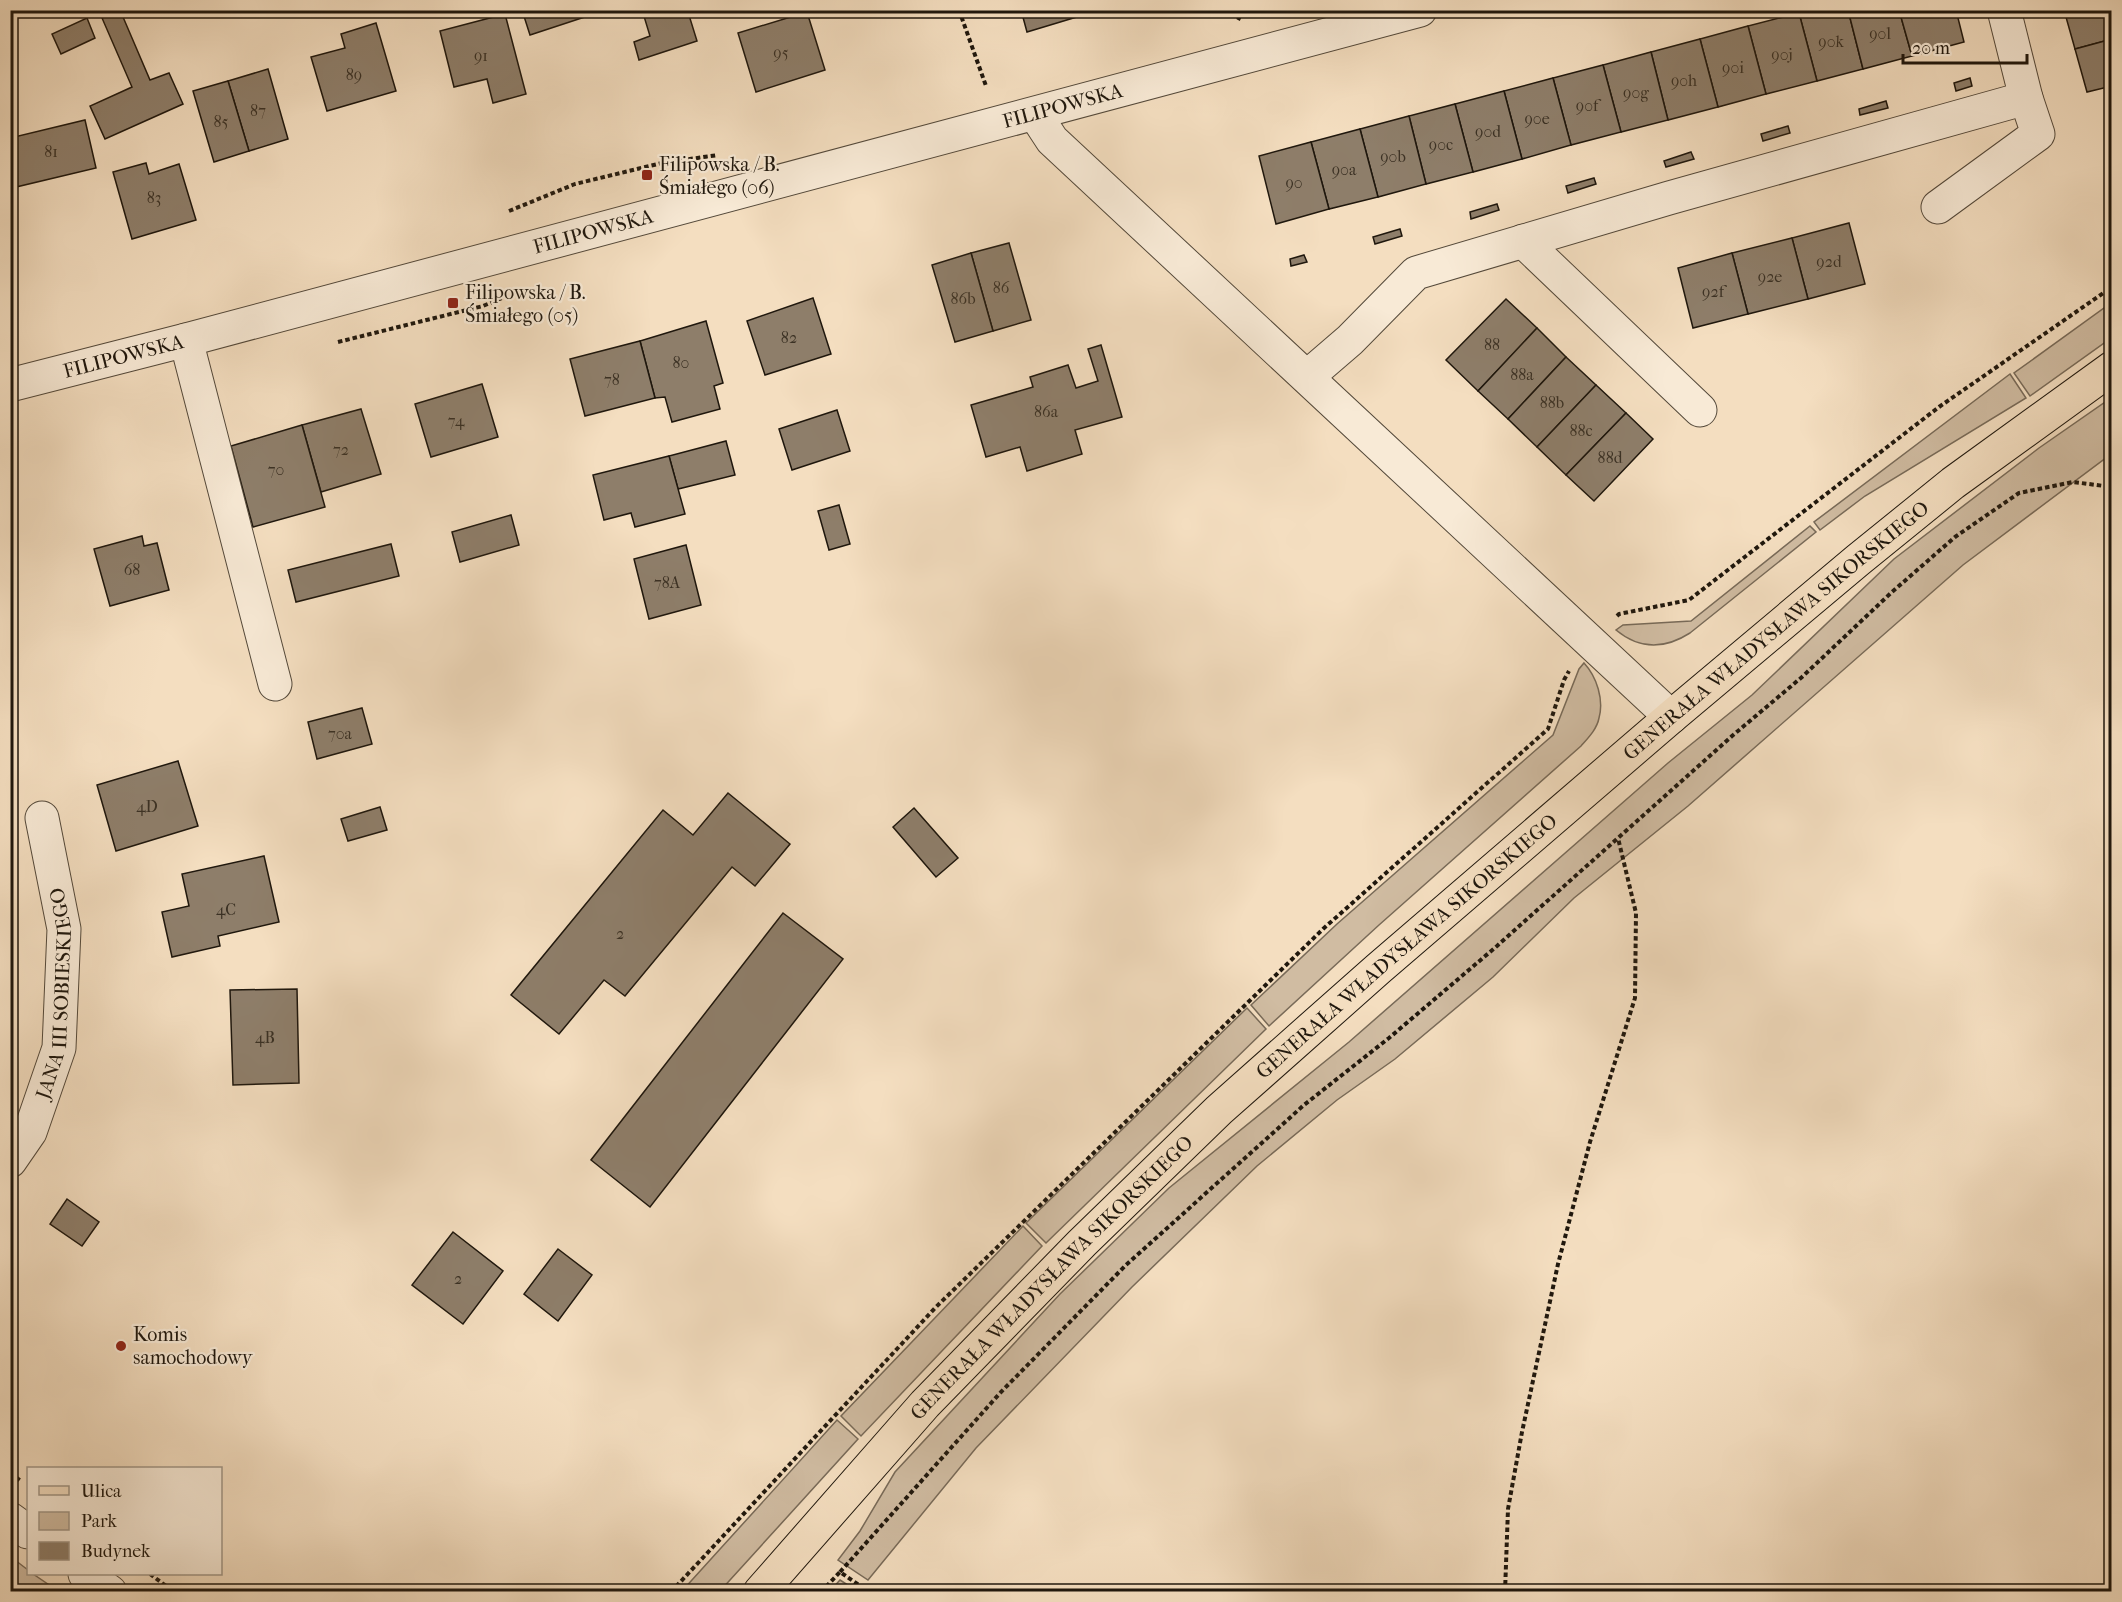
<svg xmlns="http://www.w3.org/2000/svg" width="2122" height="1602" font-family="'IM FELL French Canon',serif">
	<style>
		.green { fill: #d0bca2; stroke: #786a58; stroke-width: 1.5 }
		.building { fill: #8e7e6a; stroke: #1f170d; stroke-width: 1.5 }
		.lines { fill: none; stroke-linecap: round; stroke-linejoin: round }
		.minor-casing { stroke: #54493a; stroke-width: 35 }
		.major-casing { stroke: #1f170d; stroke-width: 35 }
		.path { stroke: #1f170d; stroke-width: 4; stroke-dasharray: 4.5 3; stroke-linecap: butt }
		.minor { stroke: #f8ead6; stroke-width: 33 }
		.major { stroke: #f4dec0; stroke-width: 33 }
		.poi-dot { fill: #8f2418; stroke: #f8ead6; stroke-width: 2 }
		.labels { text-anchor: middle; dominant-baseline: central; stroke-width: 4.5; stroke-linejoin: round; paint-order: stroke }
		.number-label { font-size: 16px; fill: #3b3124 }
		.street-label { font-size: 20px; fill: #1f170d; stroke: #f8ead6 }
		.poi-label { font-size: 20px; fill: #1f170d; stroke: #f8ead6; text-anchor: start }
	</style>
	<rect width="100%" height="100%" fill="#f4dec0"/>
	<filter id="stains"><feTurbulence type="fractalNoise" baseFrequency=".00333" numOctaves="4"/><feColorMatrix values="0 0 0 0 .2 0 0 0 0 .09 0 0 0 0 .02 0 0 0 .5 -.17"/></filter>
	<radialGradient id="worn" r=".72"><stop offset=".6" stop-color="#630" stop-opacity="0"/><stop offset="1" stop-color="#630" stop-opacity=".3"/></radialGradient>
	<!-- green -->
	<g class="green">
		<polygon points="2111,303 2111,338 2030,396 2014,373"/>
		<polygon points="2010,374 2026,398 1865,496 1820,530 1814,522"/>
		<polygon points="2111,398 2111,454 1963,565 1688,806 1574,898 1493,977 1395,1059 1337,1100 1257,1166 1132,1287 976,1448 868,1580 838,1560 860,1531 895,1472 1060,1294 1169,1188 1349,1042 1668,763 1752,695 1894,559 2039,448"/>
		<path d="M1810 526 1816 532 1690 633C1665 649 1640 650 1616 630L1623 625 1691 621Z"/>
		<path d="M1584 663C1597 677 1604 700 1599 718 1597 729 1588 738 1581 746L1379 925 1269 1026 1251 1005 1337 924 1553 735 1579 669Z"/>
		<polygon points="1247,1008 1266,1029 1046,1243 1026,1223"/>
		<polygon points="1023,1226 1042,1246 861,1436 841,1416"/>
		<polygon points="837,1420 858,1439 720,1591 682,1591"/>
		<polygon points="11,1557 28,1570 28,1574 33,1574 58,1591 22,1591 11,1583"/>
		<polygon points="840,1580 857,1591 830,1591"/>
	</g>
	<!-- building -->
	<g class="building">
		<polygon points="120,10 150,80 169,73 183,104 105,139 90,106 132,87 102,18"/>
		<polygon points="522,10 606,10 530,35"/>
		<polygon points="649,10 675,10 677,16 688,12 697,41 639,60 634,42 650,36 643,13"/>
		<polygon points="1021,10 1100,10 1027,32"/>
		<polygon points="1808,10 1848,10 1863,69 1817,81 1799,13"/>
		<polygon points="1848,10 1899,10 1912,56 1863,69"/>
		<polygon points="1899,10 1956,10 1964,42 1912,56"/>
		<polygon points="2064,10 2112,10 2112,39 2075,49"/>
		<polygon points="807,12 825,70 756,92 738,33"/>
		<polygon points="1799,13 1817,81 1766,94 1748,26"/>
		<polygon points="505,14 526,94 493,103 487,79 454,87 440,31"/>
		<polygon points="87,18 95,38 61,54 52,34"/>
		<polygon points="376,23 396,91 327,111 311,57 345,48 341,34"/>
		<polygon points="1748,26 1766,94 1718,107 1700,39"/>
		<polygon points="1700,39 1718,107 1668,120 1651,52"/>
		<polygon points="2112,39 2112,86 2087,92 2075,49"/>
		<polygon points="1651,52 1668,120 1621,132 1603,65"/>
		<polygon points="1603,65 1621,132 1571,145 1553,78"/>
		<polygon points="268,69 288,139 249,151 228,81"/>
		<polygon points="1553,78 1571,145 1522,159 1504,91"/>
		<polygon points="1970,78 1972,86 1956,91 1954,83"/>
		<polygon points="228,81 249,151 214,162 193,91"/>
		<polygon points="1504,91 1522,159 1473,172 1455,104"/>
		<polygon points="1886,101 1888,108 1860,115 1859,109"/>
		<polygon points="1455,104 1473,172 1426,184 1409,116"/>
		<polygon points="1409,116 1426,184 1378,197 1360,129"/>
		<polygon points="85,120 96,168 16,187 10,164 10,138"/>
		<polygon points="1788,126 1790,133 1763,141 1761,134"/>
		<polygon points="1360,129 1378,197 1329,209 1311,142"/>
		<polygon points="1311,142 1329,209 1276,224 1259,156"/>
		<polygon points="1691,152 1694,159 1666,167 1664,161"/>
		<polygon points="146,163 149,174 179,164 196,220 132,239 113,172"/>
		<polygon points="1594,178 1596,184 1568,193 1566,186"/>
		<polygon points="1497,204 1499,210 1471,219 1470,212"/>
		<polygon points="1849,223 1865,284 1808,299 1792,238"/>
		<polygon points="1400,229 1402,236 1375,244 1373,237"/>
		<polygon points="1792,238 1808,299 1748,314 1732,253"/>
		<polygon points="1009,243 1031,320 993,331 971,253"/>
		<polygon points="971,253 993,331 955,342 932,265"/>
		<polygon points="1732,253 1748,314 1693,328 1678,268"/>
		<polygon points="1304,255 1307,262 1291,266 1290,259"/>
		<polygon points="813,298 831,354 765,375 747,321"/>
		<polygon points="1506,299 1537,328 1478,391 1446,360"/>
		<polygon points="706,321 723,383 714,386 720,409 672,422 665,397 655,398 640,341"/>
		<polygon points="1537,328 1566,357 1508,419 1478,391"/>
		<polygon points="640,341 655,398 585,416 570,359"/>
		<polygon points="1101,345 1122,417 1075,430 1082,454 1027,471 1020,447 986,457 971,405 1033,387 1030,377 1068,365 1076,388 1098,381 1088,349"/>
		<polygon points="1566,357 1596,385 1537,447 1508,419"/>
		<polygon points="482,384 498,437 431,457 415,404"/>
		<polygon points="1596,385 1626,413 1566,475 1537,447"/>
		<polygon points="361,409 381,474 321,492 302,425"/>
		<polygon points="837,410 850,451 792,470 779,429"/>
		<polygon points="1626,413 1653,439 1594,501 1566,475"/>
		<polygon points="302,425 325,507 253,527 231,446"/>
		<polygon points="726,441 735,475 678,489 669,456"/>
		<polygon points="669,456 685,514 635,527 631,513 604,520 593,475"/>
		<polygon points="839,505 850,544 829,550 818,511"/>
		<polygon points="511,515 519,545 460,562 452,532"/>
		<polygon points="142,536 144,546 157,543 169,590 110,606 94,549"/>
		<polygon points="391,544 399,576 296,602 288,570"/>
		<polygon points="686,545 701,605 649,619 634,559"/>
		<polygon points="362,708 372,744 317,759 308,722"/>
		<polygon points="178,761 198,826 116,851 97,785"/>
		<polygon points="728,793 790,844 755,886 732,867 625,996 604,980 559,1034 511,995 663,810 693,835"/>
		<polygon points="380,807 387,830 348,841 341,819"/>
		<polygon points="914,808 958,858 936,877 893,827"/>
		<polygon points="264,856 279,922 218,936 220,946 172,957 162,912 189,906 182,874"/>
		<polygon points="783,913 843,959 650,1207 591,1160"/>
		<polygon points="297,989 299,1083 233,1085 230,990"/>
		<polygon points="67,1199 99,1222 82,1246 50,1224"/>
		<polygon points="453,1232 503,1271 463,1324 412,1285"/>
		<polygon points="558,1249 592,1275 558,1321 524,1294"/>
	</g>
	<g class="lines">
		<!-- minor casing -->
		<g class="minor-casing">
			<g id="minor">
				<polyline points="1035,114 1052,140 1671,717"/>
				<polyline points="1938,207 2038,134 2026,98"/>
				<polyline points="1523,241 1700,410"/>
				<polyline points="186,340 275,684"/>
				<polyline points="1307,377 1350,340 1416,273 1669,198 2026,98 2004,10"/>
				<path id="s1" d="M10 385 186 340 1420 10"/>
				<path id="s2" d="M10 1161 30 1132 59 1048 64 929 42 818"/>
				<polyline points="10,1519 28,1532"/>
				<polyline points="85,1574 110,1592"/>
			</g>
		</g>
		<!-- major casing -->
		<g class="major-casing">
			<g id="major">
				<path id="s3" d="M760 1592 925 1404 1082 1243 1219 1110 1378 969 1671 717 1858 560 1953 483 2112 368"/>
			</g>
		</g>
		<!-- path -->
		<g class="path">
			<polyline points="959,10 986,86"/>
			<polyline points="1238,20 1243,10"/>
			<polyline points="509,211 575,184 662,163 718,155"/>
			<polyline points="338,342 483,306 502,298"/>
			<polyline points="1617,616 1619,614 1689,600 1939,407 2112,287"/>
			<polyline points="10,1473 21,1481"/>
			<polyline points="840,1572 1001,1392 1126,1265 1304,1105 1389,1038 1497,946 1732,736 1802,677 1892,592 1955,537 2019,493 2073,482 2112,487"/>
			<polyline points="150,1574 174,1592"/>
			<polyline points="671,1592 935,1308 1323,929 1548,729 1564,680 1569,671"/>
			<polyline points="821,1592 840,1572 869,1592"/>
			<polyline points="1505,1592 1508,1509 1522,1432 1558,1264 1590,1142 1635,998 1636,913 1618,838"/>
		</g>
		<!-- minor -->
		<use href="#minor" class="minor"/>
		<!-- major -->
		<use href="#major" class="major"/>
	</g>
	<!-- markers -->
	<g class="poi-dot">
		<rect x="641" y="169" width="12" height="12" rx="3"/>
		<rect x="447" y="297" width="12" height="12" rx="3"/>
		<circle cx="121" cy="1346" r="6"/>
	</g>
	<g class="labels">
		<!-- number labels -->
		<g class="number-label">
			<text x="1880" y="33">90l</text>
			<text x="1831" y="41">90k</text>
			<text x="781" y="52">95</text>
			<text x="1782" y="54">90j</text>
			<text x="481" y="55">91</text>
			<text x="1733" y="67">90i</text>
			<text x="354" y="74">89</text>
			<text x="1684" y="80">90h</text>
			<text x="1636" y="92">90g</text>
			<text x="1587" y="105">90f</text>
			<text x="258" y="110">87</text>
			<text x="1537" y="118">90e</text>
			<text x="221" y="121">85</text>
			<text x="1488" y="131">90d</text>
			<text x="1441" y="144">90c</text>
			<text x="51" y="151">81</text>
			<text x="1393" y="156">90b</text>
			<text x="1344" y="169">90a</text>
			<text x="1294" y="182">90</text>
			<text x="154" y="197">83</text>
			<text x="1829" y="261">92d</text>
			<text x="1770" y="276">92e</text>
			<text x="1001" y="287">86</text>
			<text x="1713" y="291">92f</text>
			<text x="963" y="298">86b</text>
			<text x="789" y="337">82</text>
			<text x="1492" y="344">88</text>
			<text x="681" y="362">80</text>
			<text x="1522" y="374">88a</text>
			<text x="612" y="379">78</text>
			<text x="1552" y="402">88b</text>
			<text x="1046" y="411">86a</text>
			<text x="456" y="420">74</text>
			<text x="1581" y="430">88c</text>
			<text x="341" y="449">72</text>
			<text x="1610" y="457">88d</text>
			<text x="276" y="469">70</text>
			<text x="132" y="569">68</text>
			<text x="667" y="582">78A</text>
			<text x="340" y="733">70a</text>
			<text x="147" y="806">4D</text>
			<text x="226" y="909">4C</text>
			<text x="620" y="933">2</text>
			<text x="265" y="1037">4B</text>
			<text x="458" y="1278">2</text>
		</g>
		<!-- street labels -->
		<g class="street-label">
			<text stroke="none"><textPath href="#s1" startOffset="1089">FILIPOWSKA</textPath></text>
			<text stroke="none"><textPath href="#s1" startOffset="603">FILIPOWSKA</textPath></text>
			<text stroke="none"><textPath href="#s1" startOffset="117">FILIPOWSKA</textPath></text>
			<text stroke="none"><textPath href="#s3" startOffset="1401">GENERAŁA WŁADYSŁAWA SIKORSKIEGO</textPath></text>
			<text stroke="none"><textPath href="#s3" startOffset="915">GENERAŁA WŁADYSŁAWA SIKORSKIEGO</textPath></text>
			<text stroke="none"><textPath href="#s2" startOffset="178">JANA III SOBIESKIEGO</textPath></text>
			<text stroke="none"><textPath href="#s3" startOffset="429">GENERAŁA WŁADYSŁAWA SIKORSKIEGO</textPath></text>
		</g>
		<!-- poi labels -->
		<g class="poi-label">
			<text x="659" y="164">Filipowska / B.<tspan x="659" dy="23">Śmiałego (06)</tspan></text>
			<text x="465" y="292">Filipowska / B.<tspan x="465" dy="23">Śmiałego (05)</tspan></text>
			<text x="133" y="1334">Komis<tspan x="133" dy="23">samochodowy</tspan></text>
		</g>
	</g>
	<!-- margin -->
	<rect width="2122" height="1602" fill="none" stroke="#f4dec0" stroke-width="36"/>
	<rect x="12" y="12" width="2098" height="1578" fill="none" stroke="#1f170d" stroke-width="3"/>
	<rect x="18" y="18" width="2086" height="1566" fill="none" stroke="#1f170d" stroke-width="1.5"/>
	<!-- legend -->
	<rect x="27" y="1467" width="195" height="108" fill="#f8ead6" stroke="#a19686" stroke-width="1.5"/>
	<rect x="39" y="1486" width="30" height="9" fill="#f4dec0" stroke="#a19686" stroke-width="1.5"/>
	<text x="81" y="1497" font-size="18" fill="#1f170d">Ulica</text>
	<rect x="39" y="1512" width="30" height="18" fill="#d0bca2" stroke="#a19686" stroke-width="1.5"/>
	<text x="81" y="1527" font-size="18" fill="#1f170d">Park</text>
	<rect x="39" y="1542" width="30" height="18" fill="#8e7e6a" stroke="#a19686" stroke-width="1.5"/>
	<text x="81" y="1557" font-size="18" fill="#1f170d">Budynek</text>
	<!-- scale -->
	<path d="M1903 54v9h124v-9" fill="none" stroke="#1f170d" stroke-width="3"/>
	<text x="1912" y="54" font-size="18" fill="#1f170d" stroke="#f8ead6" stroke-width="4.5" paint-order="stroke">20 m</text>
	<rect width="100%" height="100%" filter="url(#stains)"/>
	<rect width="100%" height="100%" fill="url(#worn)"/>
</svg>
